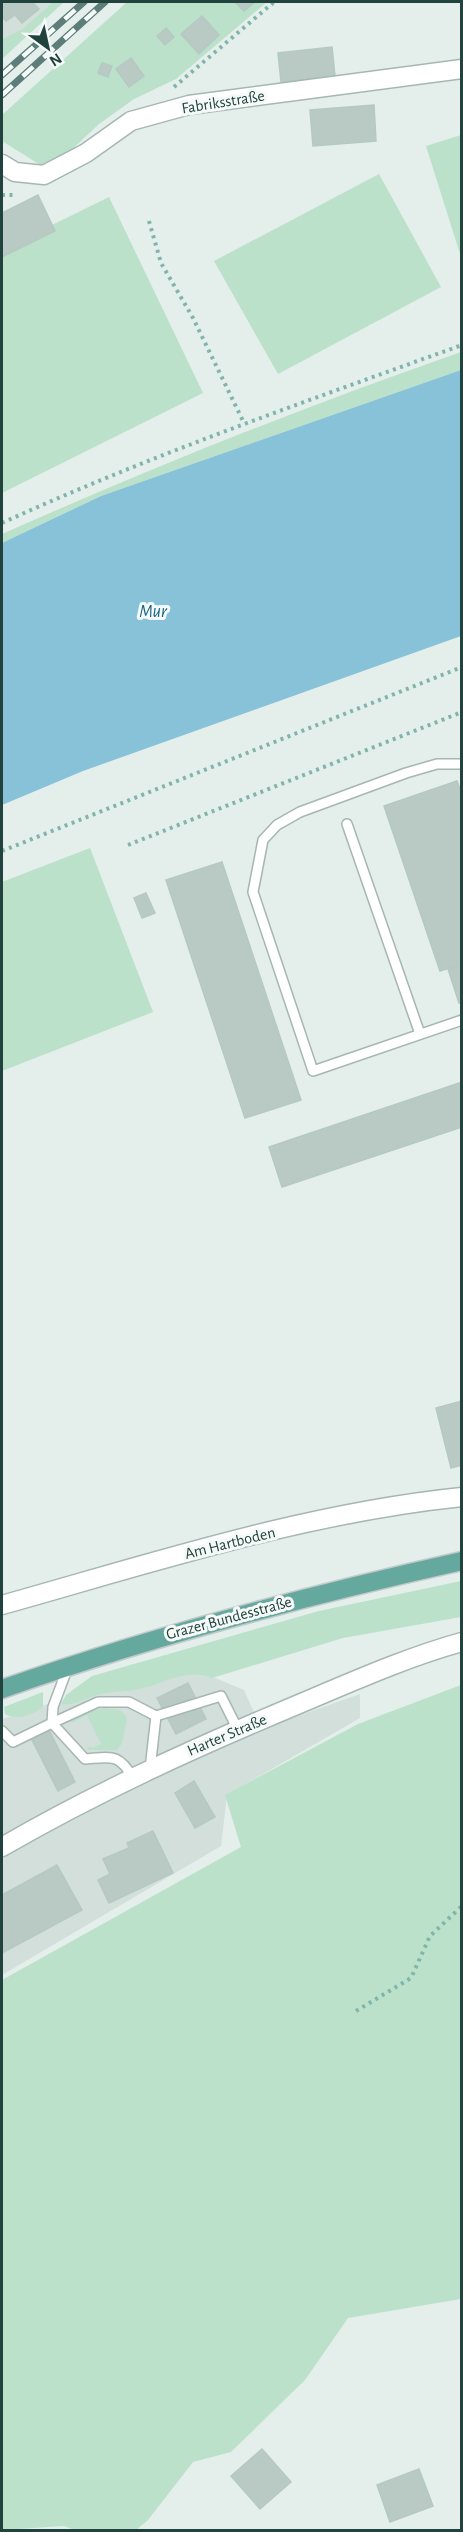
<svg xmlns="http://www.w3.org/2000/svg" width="463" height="2532" font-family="'Alegreya Sans',sans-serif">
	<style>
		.built { fill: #d2dfda }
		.green { fill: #bbe1ca }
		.water { fill: #88c2d8 }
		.building { fill: #b9cac4; stroke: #b5c9c3; stroke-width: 1.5 }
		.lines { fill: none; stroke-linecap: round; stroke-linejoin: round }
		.lane-casing { stroke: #a6b7b3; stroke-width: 12 }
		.street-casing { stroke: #a6b7b3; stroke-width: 21 }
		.primary-casing { stroke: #c1cac9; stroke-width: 21 }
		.path { stroke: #81b5ab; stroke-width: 4; stroke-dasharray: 3 4.5; stroke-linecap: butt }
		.lane { stroke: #fff; stroke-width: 9 }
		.street { stroke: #fff; stroke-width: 18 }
		.primary { stroke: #65a89e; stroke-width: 18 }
		.rail-casing { stroke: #5c7d78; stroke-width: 7 }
		.rail { stroke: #f5faf8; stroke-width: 4.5; stroke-dasharray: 14; stroke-linecap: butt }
		.labels { text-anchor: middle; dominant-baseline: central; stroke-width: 6; stroke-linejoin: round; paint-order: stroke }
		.street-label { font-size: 16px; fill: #21423d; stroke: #f5faf8 }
		.water-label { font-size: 18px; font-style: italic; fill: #166484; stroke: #f5faf8 }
	</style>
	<rect width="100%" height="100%" fill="#e4eeeb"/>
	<!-- built -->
	<g class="built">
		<polygon points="2,2 53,2 22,29 2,39"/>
		<polygon points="194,1669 244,1690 261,1729 360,1694 360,1718 227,1795 221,1846 2,1975 2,1719 48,1704"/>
	</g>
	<!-- green -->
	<g class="green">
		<polygon points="53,2 64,2 2,59 2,39 22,29"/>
		<polygon points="127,2 267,2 176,79 134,99 99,124 66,155 42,166 2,141 2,115"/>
		<polygon points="461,135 462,135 461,257 426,146"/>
		<polygon points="379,174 441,287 278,374 214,261"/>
		<polygon points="109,197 203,393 2,493 2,257 54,231 52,225"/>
		<path d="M461 352V370L101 496 2 543V534C153 467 306 406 461 352Z"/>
		<polygon points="90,848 153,1012 2,1071 2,882"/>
		<path d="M461 1581V1617L343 1638 212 1678C184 1667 162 1686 134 1690 121 1692 110 1691 97 1695 86 1698 72 1707 61 1704L66 1695 92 1676 319 1611Z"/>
		<polygon points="461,1685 461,2299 348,2318 305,2380 231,2452 193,2462 148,2520 136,2530 75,2530 64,2526 2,2530 2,1980 241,1847 225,1795 358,1724"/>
		<path d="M43 1692V1707C32 1715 19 1721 5 1714L4 1707Z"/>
		<polygon points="104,1708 120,1710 127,1718 122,1743 117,1750 87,1750 90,1746 92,1748 101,1744 87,1715 72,1723 70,1721 82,1713"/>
	</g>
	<!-- water -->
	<polygon class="water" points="461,370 461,636 83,771 2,805 2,543 101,496"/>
	<!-- building -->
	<g class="building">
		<polygon points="2,2 32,2 39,9 22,23 15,15 6,21 2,16"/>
		<polygon points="235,2 255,2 244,11"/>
		<polygon points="202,16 219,35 199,54 181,34"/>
		<polygon points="166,28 174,37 165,45 157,36"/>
		<polygon points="332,47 335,76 281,82 278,53"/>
		<polygon points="131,58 144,76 129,87 116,69"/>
		<polygon points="102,63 112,66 108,77 98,73"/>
		<polygon points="374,105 376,141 313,146 310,110"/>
		<polygon points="38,195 55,231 2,257 2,213"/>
		<polygon points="457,781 462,794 462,964 440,971 384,806"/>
		<polygon points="222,862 301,1100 245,1118 166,880"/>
		<polygon points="146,893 155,913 142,918 134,898"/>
		<polygon points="462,964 462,1002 459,1003 448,969"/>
		<polygon points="462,1082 462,1127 282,1187 269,1147"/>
		<polygon points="462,1401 462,1465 451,1468 436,1408"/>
		<polygon points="188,1683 206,1719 176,1734 157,1698"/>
		<polygon points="48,1728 75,1782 58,1791 30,1736"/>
		<polygon points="194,1781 215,1817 195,1828 175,1793"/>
		<polygon points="153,1831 173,1873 109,1903 98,1880 110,1874 103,1859 129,1848 127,1843"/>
		<polygon points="57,1865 82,1910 2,1953 2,1895"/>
		<polygon points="262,2449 291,2482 260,2509 231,2476"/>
		<polygon points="419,2469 433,2506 390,2522 377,2485"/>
	</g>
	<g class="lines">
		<!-- lane casing -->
		<g class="lane-casing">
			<g id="lane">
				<polyline points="462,764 437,764 406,773 300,812 277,825 263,840 253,892 313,1071 462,1020"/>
				<polyline points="347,824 420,1034"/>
				<polyline points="2,1731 13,1742 52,1723 53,1707 68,1667"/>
				<polyline points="150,1769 156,1716 221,1696 238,1730"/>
				<path d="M133 1778C119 1753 111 1757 85 1759L52 1723 98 1702H129L156 1716"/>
			</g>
		</g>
		<!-- street casing -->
		<g class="street-casing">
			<g id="street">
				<polyline points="2,164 15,172 44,175 86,153 131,121 189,105 462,69"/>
				<path d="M2 1605C152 1563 305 1513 462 1497"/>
				<path d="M2 1847C95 1793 192 1749 292 1707 347 1684 404 1658 462 1642"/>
			</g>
		</g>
		<!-- primary casing -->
		<g class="primary-casing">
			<path id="primary" d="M2 1689C153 1636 305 1596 462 1561"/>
		</g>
		<!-- path -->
		<g class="path">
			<polyline points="174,87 274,2"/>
			<polyline points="2,195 17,195"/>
			<polyline points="149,221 161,263 193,318 244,423"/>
			<path d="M2 523C151 455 307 401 462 345"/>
			<polyline points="128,845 462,712"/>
			<polyline points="2,851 462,667"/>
			<polyline points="356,2011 411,1978 430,1936 462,1906"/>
		</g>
		<!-- lane -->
		<use href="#lane" class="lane"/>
		<!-- street -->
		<use href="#street" class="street"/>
		<!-- primary -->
		<use href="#primary" class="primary"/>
		<!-- rail casing -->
		<g class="rail-casing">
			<g id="rail">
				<polyline points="2,75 84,2"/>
				<polyline points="2,95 105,2"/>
			</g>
		</g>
		<!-- rail -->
		<use href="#rail" class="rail"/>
	</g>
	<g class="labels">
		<!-- street labels -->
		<g class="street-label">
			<text transform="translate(223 102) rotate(-9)">Fabriksstraße</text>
			<text transform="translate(230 1543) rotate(-14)">Am Hartboden</text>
			<text transform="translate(229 1618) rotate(-15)">Grazer Bundesstraße</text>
			<text transform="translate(227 1735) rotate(-23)">Harter Straße</text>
		</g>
		<!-- water labels -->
		<g class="water-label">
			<text x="153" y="612">Mur</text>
		</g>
	</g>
	<!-- border -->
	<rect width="463" height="2532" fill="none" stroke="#21423d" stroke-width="6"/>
	<!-- north arrow -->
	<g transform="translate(48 48) rotate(147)" stroke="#f5faf8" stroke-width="4.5" paint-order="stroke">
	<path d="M0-4.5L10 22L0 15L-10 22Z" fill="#21423d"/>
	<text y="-9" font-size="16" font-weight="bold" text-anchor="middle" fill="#21423d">N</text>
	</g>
</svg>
